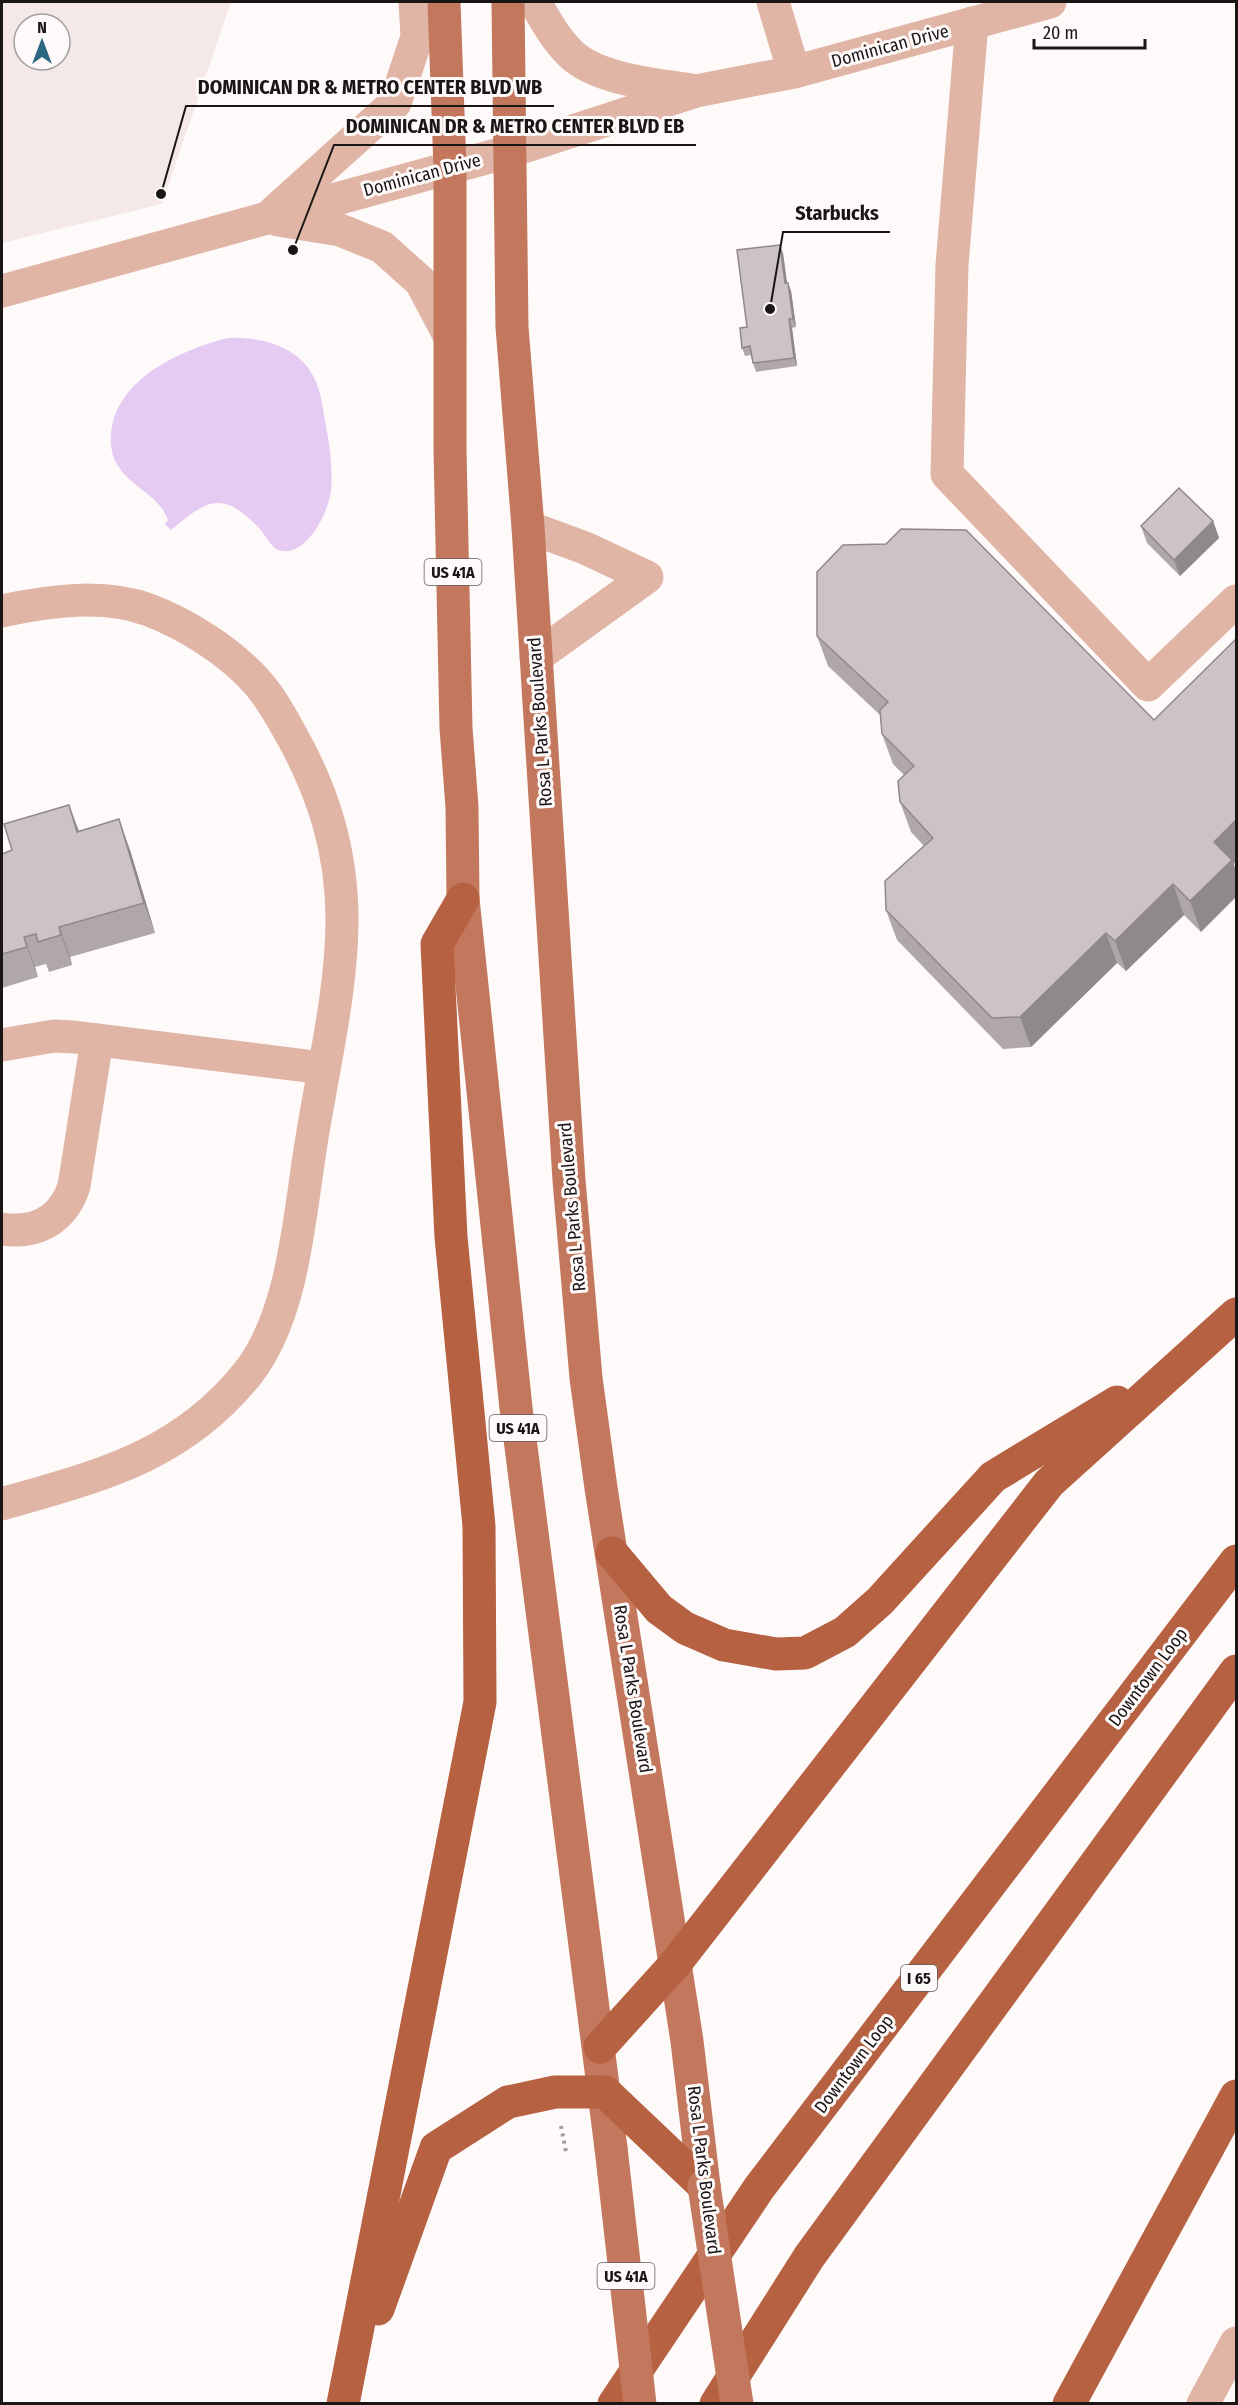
<svg xmlns="http://www.w3.org/2000/svg" width="1238" height="2405" font-family="'Fira Sans Condensed',sans-serif">
	<style>
		.built { fill: #f5e8e9; fill-rule: evenodd }
		.water { fill: #e5cbf2 }
		.lines { fill: none; stroke-linecap: round; stroke-linejoin: round }
		.path { stroke: #a29e9e; stroke-width: 4; stroke-dasharray: 3 4.5; stroke-linecap: butt }
		.minor { stroke: #e0b5a6; stroke-width: 33 }
		.major { stroke: #c3785d; stroke-width: 33 }
		.highway { stroke: #b66141; stroke-width: 33 }
		.major-bridge { stroke: #c3785d; stroke-width: 33 }
		.wall { fill: #afa7ac }
		.shaded-wall { fill: #8f888c }
		.building { fill: #ccc2c8; stroke: #8f888c; stroke-width: 1.5 }
		.labels { text-anchor: middle; dominant-baseline: central; stroke-width: 6; stroke-linejoin: round; paint-order: stroke }
		.shield { fill: #fffafa; stroke: #5f5a5a; stroke-width: 1.5 }
		.shield-label { font-size: 16px; font-weight: bold; fill: #1a1616 }
		.street-label { font-size: 18px; fill: #1a1616; stroke: #fffafa }
		.leader { fill: none; stroke: #1a1616; stroke-width: 2 }
		.callout-dot { fill: #1a1616; stroke: #fffafa; stroke-width: 2 }
		.callout-label { font-size: 20px; text-anchor: middle; font-weight: bold; fill: #1a1616; stroke: #fffafa; stroke-width: 6; stroke-linejoin: round; paint-order: stroke }
	</style>
	<rect width="100%" height="100%" fill="#fffafa"/>
	<!-- built -->
	<path class="built" d="M2 2H231L162 204 2 243ZM24 24H60V60H24Z"/>
	<!-- water -->
	<path class="water" d="M227 338C268 336 310 350 320 394 323 405 324 416 326 426 330 447 333 469 331 490 329 513 304 562 276 549 268 543 265 534 258 527 221 489 206 501 171 530L165 524 168 520C159 495 132 488 118 466 110 453 109 437 113 422 126 374 183 350 227 338Z"/>
	<g class="lines">
		<!-- path -->
		<polyline class="path" points="561,2126 566,2152"/>
		<!-- minor -->
		<g class="minor">
			<path d="M535 2C545 20 556 40 572 55 600 80 655 84 691 90"/>
			<polyline points="773,2 794,72"/>
			<polyline points="972,23 952,265 947,474 1148,685 1236,601"/>
			<polyline points="273,213 395,103 417,37 415,2"/>
			<polyline points="278,220 340,230 382,247 421,282 450,337"/>
			<polyline points="2,291 511,151 696,91 794,72 1050,2"/>
			<polyline points="528,527 585,548 647,577 536,657"/>
			<path d="M2 611C48 601 103 593 149 610 186 624 229 651 256 681 269 695 279 713 288 729 323 790 342 850 342 920 342 992 322 1073 311 1144 299 1217 294 1314 248 1373 181 1457 99 1476 2 1504"/>
			<polyline points="2,1045 54,1036 74,1037 323,1068"/>
			<path d="M2 1229C36 1234 63 1220 74 1186L97 1040"/>
			<polyline points="1203,2404 1236,2343"/>
		</g>
		<!-- major -->
		<g class="major">
			<polyline points="444,2 450,168 450,450 456,728 462,807 463,899 516,1408 611,2148"/>
			<polyline points="508,2 512,327 528,527 569,1180 586,1378 601,1488 687,2041 704,2186"/>
		</g>
		<!-- highway -->
		<g class="highway">
			<polyline points="612,1553 659,1609 685,1628 724,1645 776,1654 805,1653 845,1632 880,1601 993,1477 1117,1402"/>
			<polyline points="600,2047 675,1964 1049,1483 1236,1314"/>
			<polyline points="378,2309 436,2148 508,2102 555,2092 605,2092 704,2186"/>
			<polyline points="343,2404 480,1702 479,1526 451,1237 437,944 463,899"/>
			<polyline points="614,2404 759,2188 1236,1561"/>
			<polyline points="716,2404 809,2257 1236,1671"/>
			<polyline points="1069,2404 1236,2096"/>
		</g>
		<!-- major-bridge -->
		<g class="major-bridge">
			<polyline points="611,2148 640,2404"/>
			<polyline points="704,2186 737,2404"/>
		</g>
	</g>
	<!-- wall -->
	<g class="wall">
		<polygon points="783,253 787,283 791,291 796,327 792,328 797,366 756,372 753,363 751,355 745,356 742,348 747,327"/>
		<polygon points="1213,521 1219,538 1180,576 1147,543 1141,526"/>
		<polygon points="817,636 1234,864 1201,932 1184,915 1126,971 1117,963 1031,1047 1003,1049 897,940 886,910 924,846 911,832 900,802 904,775 893,764 882,734 880,715 828,666"/>
		<polygon points="69,805 79,831 130,850 155,933 70,957 72,965 49,972 46,964 35,967 38,977 2,988 2,854 12,850"/>
	</g>
	<!-- shaded-wall -->
	<g class="shaded-wall">
		<polygon points="780,245 783,253 788,291 785,283"/>
		<polygon points="788,283 791,291 796,327 793,319"/>
		<polygon points="789,319 792,328 797,366 794,358"/>
		<polygon points="1213,521 1219,538 1180,576 1174,560"/>
		<polygon points="69,805 80,835 77,832"/>
		<polygon points="119,819 130,850 155,933 144,903"/>
		<polygon points="1236,820 1236,861 1234,864 1236,871 1236,897 1201,932 1190,901 1214,842"/>
		<polygon points="1173,884 1184,915 1126,971 1115,941"/>
		<polygon points="59,927 70,957 72,965 61,935"/>
		<polygon points="1106,933 1117,963 1031,1047 1020,1017"/>
		<polygon points="24,937 35,967 38,977 27,947"/>
	</g>
	<!-- building -->
	<g class="building">
		<polygon points="780,245 785,283 788,283 793,319 789,319 794,358 753,363 750,346 742,348 740,328 747,327 737,250"/>
		<polygon points="1179,488 1213,521 1174,560 1141,526"/>
		<polygon points="901,529 966,530 1154,720 1236,639 1236,820 1214,842 1232,860 1190,901 1173,884 1115,941 1106,933 1020,1017 992,1018 886,910 885,881 933,838 900,802 898,781 914,766 882,734 880,710 888,702 817,636 817,572 843,545 886,544"/>
		<polygon points="69,805 77,832 119,819 144,903 59,927 61,935 38,942 36,934 24,937 27,947 2,954 2,854 12,850 4,824"/>
	</g>
	<g class="labels">
		<!-- shield labels -->
		<g class="shield">
			<rect x="424.5" y="559" width="57" height="26" rx="4.5"/>
			<rect x="489.5" y="1415" width="57" height="26" rx="4.5"/>
			<rect x="901" y="1965" width="36" height="26" rx="4.5"/>
			<rect x="597.5" y="2263" width="57" height="26" rx="4.5"/>
		</g>
		<g class="shield-label">
			<text x="453" y="572">US 41A</text>
			<text x="518" y="1428">US 41A</text>
			<text x="919" y="1978">I 65</text>
			<text x="626" y="2276">US 41A</text>
		</g>
		<!-- street labels -->
		<g class="street-label">
			<text transform="translate(890 46) rotate(-15)">Dominican Drive</text>
			<text transform="translate(422 175) rotate(-15)">Dominican Drive</text>
			<text transform="translate(540 722) rotate(-94)">Rosa L Parks Boulevard</text>
			<text transform="translate(572 1207) rotate(-95)">Rosa L Parks Boulevard</text>
			<text transform="translate(1148 1677) rotate(-53)">Downtown Loop</text>
			<text transform="translate(633 1689) rotate(81)">Rosa L Parks Boulevard</text>
			<text transform="translate(854 2064) rotate(-53)">Downtown Loop</text>
			<text transform="translate(704 2170) rotate(83)">Rosa L Parks Boulevard</text>
		</g>
	</g>
	<!-- callouts -->
	<path class="leader" d="M161 194L186 106H554M293 250L334 145H696M770 309L783 232H890"/>
	<g class="callout-dot">
		<circle cx="161" cy="194" r="6"/>
		<circle cx="293" cy="250" r="6"/>
		<circle cx="770" cy="309" r="6"/>
	</g>
	<g class="callout-label">
		<text x="370" y="94">DOMINICAN DR &amp; METRO CENTER BLVD WB</text>
		<text x="515" y="133">DOMINICAN DR &amp; METRO CENTER BLVD EB</text>
		<text x="837" y="220">Starbucks</text>
	</g>
	<!-- border -->
	<rect width="1238" height="2405" fill="none" stroke="#1a1616" stroke-width="6"/>
	<!-- north arrow -->
	<g transform="translate(42 42)"><circle r="28" fill="#fffafa" stroke="#a39f9f" stroke-width="1.5"/>
	<path d="M0-4.5L10 22L0 15L-10 22Z" fill="#2c687f"/>
	<text y="-9" font-size="16" font-weight="bold" text-anchor="middle" fill="#1a1616">N</text>
	</g>
	<!-- scale -->
	<path d="M1034 39v9h111v-9" fill="none" stroke="#1a1616" stroke-width="3"/>
	<text x="1043" y="39" font-size="18" fill="#1a1616" stroke="#fffafa" stroke-width="4.5" paint-order="stroke">20 m</text>
</svg>
